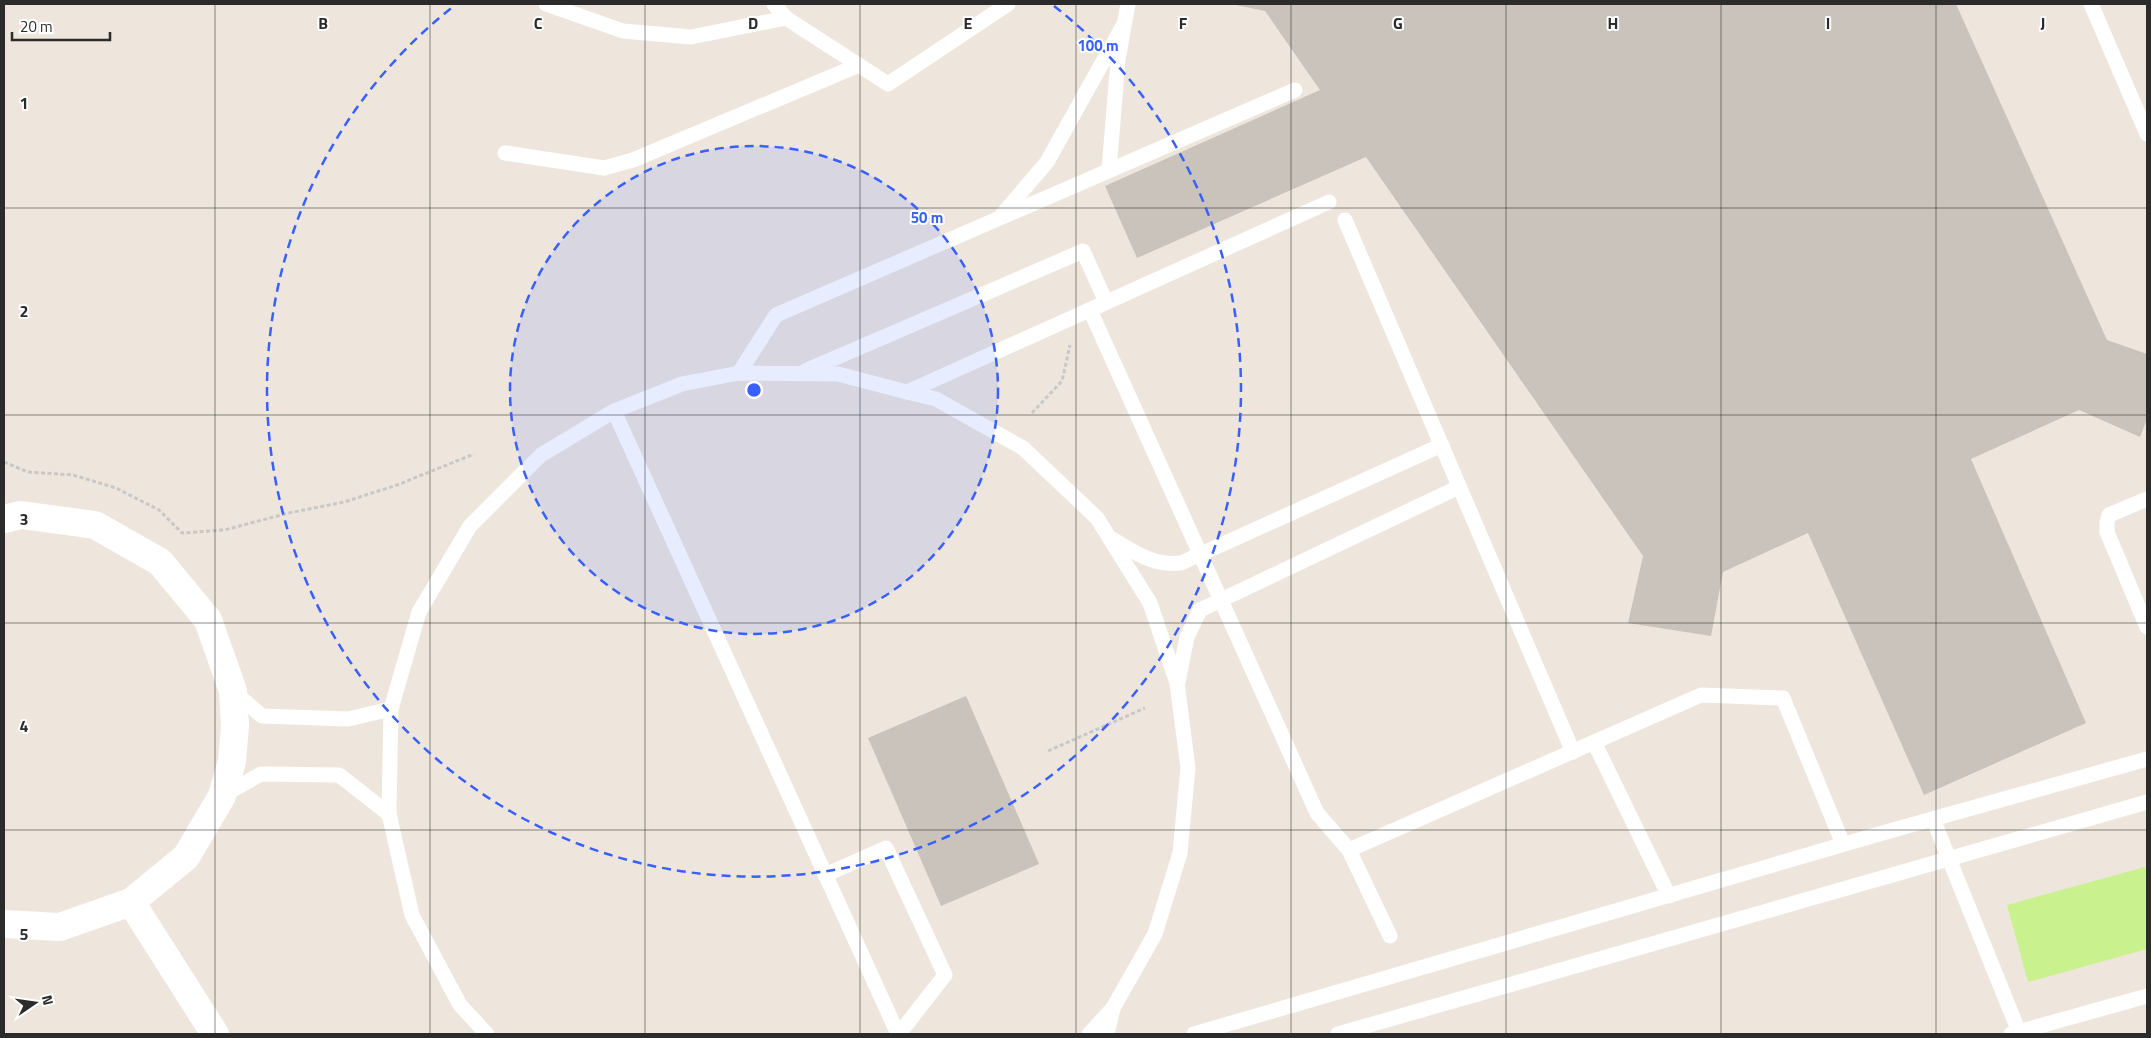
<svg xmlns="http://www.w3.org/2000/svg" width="2151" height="1038" font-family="'Titillium Web',sans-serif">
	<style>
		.pitch { fill: #c9f28e }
		.building { fill: #c9c3bb }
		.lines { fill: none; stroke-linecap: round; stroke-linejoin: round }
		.path { stroke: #c8c8c8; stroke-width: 3; stroke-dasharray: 4 2.5; stroke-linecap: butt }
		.service { stroke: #fff; stroke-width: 15 }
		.minor { stroke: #fff; stroke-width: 28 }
		.grid { fill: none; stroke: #2b2b2b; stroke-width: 1; stroke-opacity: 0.55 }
		.ring { fill: none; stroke: #3860ff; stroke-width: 2.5; stroke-dasharray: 9 6 }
		.grid-label { font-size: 16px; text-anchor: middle; font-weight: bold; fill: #2b2b2b; stroke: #fff; stroke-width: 4; stroke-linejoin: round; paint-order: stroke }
		.centre { fill: #3860ff; stroke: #fff; stroke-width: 2.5 }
		.ring-label { font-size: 15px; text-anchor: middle; font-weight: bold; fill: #3860ff; stroke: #fff; stroke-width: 4; stroke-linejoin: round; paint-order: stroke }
	</style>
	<rect width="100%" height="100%" fill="#eee6dc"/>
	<!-- pitch -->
	<polygon class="pitch" points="2145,867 2147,876 2147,949 2028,982 2007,905"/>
	<!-- building -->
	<g class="building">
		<polygon points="1231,4 1956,4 2107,340 2147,354 2147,419 2140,437 2079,410 1971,459 2086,723 1924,795 1808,533 1723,572 1711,636 1628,623 1643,556 1366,157 1137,258 1105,186 1320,90 1265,11"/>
		<polygon points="966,696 1039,864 941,906 868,738"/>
	</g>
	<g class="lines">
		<!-- path -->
		<g class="path">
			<polyline points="1032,413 1062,381 1070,345"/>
			<polyline points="4,462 28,472 73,475 116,488 159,510 182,533 224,530 289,513 344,502 397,485 474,454"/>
			<polyline points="1048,751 1145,708"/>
		</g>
		<!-- service -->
		<g class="service">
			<polyline points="546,4 623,31 691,37 786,18 888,84 1008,4"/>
			<polyline points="774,4 786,18"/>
			<polyline points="2091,4 2147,134"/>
			<polyline points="505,153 604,168 633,160 859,65"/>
			<polyline points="1109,170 1118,60 1128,4"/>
			<polyline points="1001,216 1047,162 1124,24"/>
			<polyline points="1345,220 1573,752"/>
			<polyline points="1090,310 1317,813 1349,850 1390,936"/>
			<polyline points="805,371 1083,251 1106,302"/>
			<polyline points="739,373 776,315 1295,90"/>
			<polyline points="907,392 1329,202"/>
			<polyline points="614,411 898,1034"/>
			<polyline points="2147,499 2109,515 2107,522 2107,532 2147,627"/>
			<path d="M1112 539C1136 553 1153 566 1181 563L1442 445"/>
			<polyline points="1178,682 1187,637 1200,610 1459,487"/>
			<polyline points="233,691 262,716 348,719 391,709"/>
			<polyline points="1594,742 1669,896"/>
			<polyline points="222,796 261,774 339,775 389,814"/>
			<polyline points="1933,819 2019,1032"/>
			<polyline points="1349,850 1701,695 1783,698 1843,844"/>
			<polyline points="825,875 886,848 945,975 899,1034"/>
			<polyline points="487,1034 460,1005 412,915 389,814 391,709 419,612 470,526 541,455 614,411 682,384 739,373 838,374 907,392 936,399 1023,448 1097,518 1150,603 1177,683 1188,768 1180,853 1155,934 1113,1008 1089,1034"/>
			<polyline points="1107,1034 1113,1009"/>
			<polyline points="1194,1034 1886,832 2147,759"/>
			<polyline points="1338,1034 2147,802"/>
			<polyline points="2011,1034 2147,996"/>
		</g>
		<!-- minor -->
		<g class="minor">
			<polyline points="4,519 21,515 95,525 160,562 208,620 233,691 235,726 232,761 222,796 186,857 131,902 60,927 4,924"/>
			<polyline points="131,902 215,1034"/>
		</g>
	</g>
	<!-- grid -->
	<path class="grid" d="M215 4V1034M430 4V1034M645 4V1034M860 4V1034M1076 4V1034M1291 4V1034M1506 4V1034M1721 4V1034M1936 4V1034M4 208H2147M4 415H2147M4 623H2147M4 830H2147"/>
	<!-- distance rings -->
	<circle cx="754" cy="390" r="244" fill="#3860ff" fill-opacity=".12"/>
	<g class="ring">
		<circle cx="754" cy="390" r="244"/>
		<path d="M1054 6A487 487 0 1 1 454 6"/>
	</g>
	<g class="grid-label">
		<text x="323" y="29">B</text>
		<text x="538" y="29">C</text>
		<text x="753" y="29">D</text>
		<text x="968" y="29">E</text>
		<text x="1183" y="29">F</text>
		<text x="1398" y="29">G</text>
		<text x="1613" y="29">H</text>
		<text x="1828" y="29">I</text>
		<text x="2043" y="29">J</text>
		<text x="24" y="109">1</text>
		<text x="24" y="317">2</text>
		<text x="24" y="525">3</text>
		<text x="24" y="732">4</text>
		<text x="24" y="940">5</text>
	</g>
	<circle cx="754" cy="390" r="8" class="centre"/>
	<g class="ring-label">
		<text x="1098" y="51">100 m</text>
		<text x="927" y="223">50 m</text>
	</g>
	<!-- border -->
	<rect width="2151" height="1038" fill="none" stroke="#2b2b2b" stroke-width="10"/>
	<!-- north arrow -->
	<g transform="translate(35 1003) rotate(77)" stroke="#ffffff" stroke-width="4" paint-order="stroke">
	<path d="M0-4L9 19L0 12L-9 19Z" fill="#2b2b2b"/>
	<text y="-8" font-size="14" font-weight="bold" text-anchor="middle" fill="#2b2b2b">N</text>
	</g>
	<!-- scale -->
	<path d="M12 32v8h98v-8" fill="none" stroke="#2b2b2b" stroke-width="2.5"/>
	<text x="20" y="32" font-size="15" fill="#2b2b2b" stroke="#ffffff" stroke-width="4" paint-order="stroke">20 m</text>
</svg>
